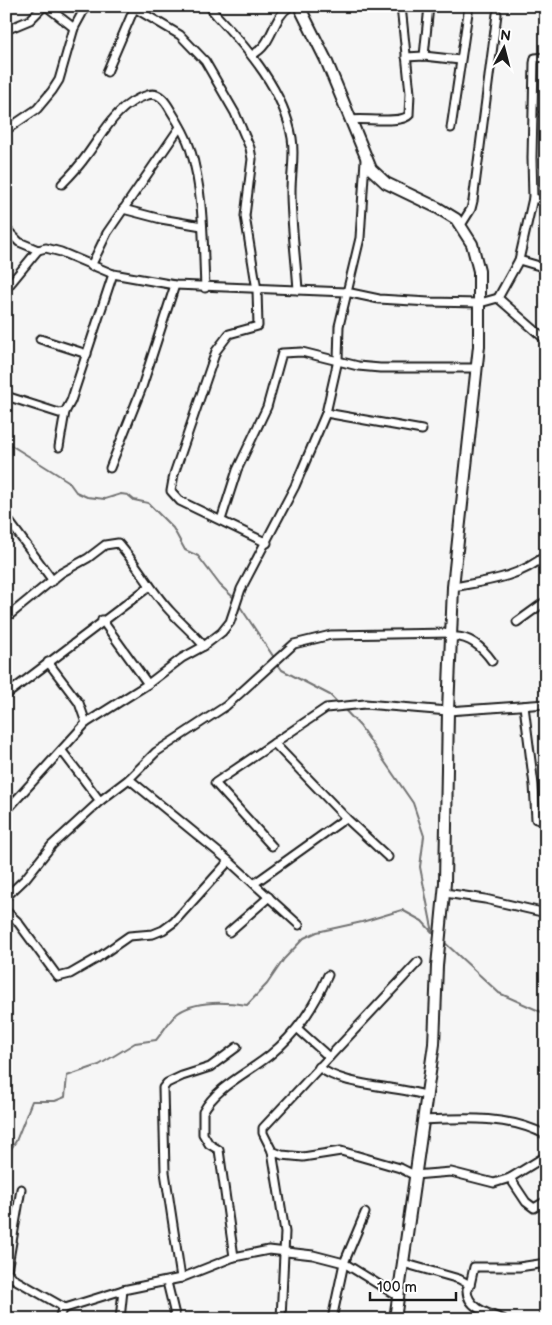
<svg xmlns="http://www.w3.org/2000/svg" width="552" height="1325" font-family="'Balsamiq Sans',sans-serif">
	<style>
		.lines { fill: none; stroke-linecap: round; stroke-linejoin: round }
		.stream { stroke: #727272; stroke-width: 2 }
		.street-casing { stroke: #1c1c1c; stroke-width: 11 }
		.secondary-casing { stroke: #1c1c1c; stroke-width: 14 }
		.street { stroke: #fff; stroke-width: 7 }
		.secondary { stroke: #fff; stroke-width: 10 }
	</style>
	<rect width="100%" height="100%" fill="#f6f6f6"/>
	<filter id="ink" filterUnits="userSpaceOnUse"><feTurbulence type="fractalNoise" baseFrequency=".02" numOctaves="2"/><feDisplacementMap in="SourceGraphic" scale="10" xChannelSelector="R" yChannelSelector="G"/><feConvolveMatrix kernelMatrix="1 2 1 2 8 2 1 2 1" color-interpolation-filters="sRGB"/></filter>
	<g filter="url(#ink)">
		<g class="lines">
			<!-- stream -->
			<g class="stream">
				<polyline points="6,442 68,481 76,492 87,497 105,499 121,494 128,495 134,500 148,503 173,528 185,550 198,556 220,585 235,599"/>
				<polyline points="239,605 275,659"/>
				<polyline points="277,663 282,670 330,695 339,704"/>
				<polyline points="344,709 360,726 413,803 424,836 420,867 433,933"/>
				<polyline points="444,942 499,993 546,1014"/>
				<path d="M6 1157 16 1141 32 1101H55L65 1097 67 1076 99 1065 135 1043 156 1040C163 1032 170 1019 178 1013 196 1000 227 1002 247 1005L267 984 284 959 304 938 317 932 362 922 402 910 422 921 432 932"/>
			</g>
			<!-- street casing -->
			<g class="street-casing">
				<g id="street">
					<polyline points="46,6 74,28"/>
					<polyline points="131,6 180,35 205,61 235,113 250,148 252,159 245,216 257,290 258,326 229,334 216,351 174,474 171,491 180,501 267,543"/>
					<path d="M213 6 212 10 217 16C249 50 284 91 292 138 295 156 291 173 291 191 291 224 296 257 298 290"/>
					<polyline points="6,30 30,20 44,6"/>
					<path d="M252 55C274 44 271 19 290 6"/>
					<polyline points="424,56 429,6"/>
					<polyline points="406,57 424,56 460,60"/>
					<polyline points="107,72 134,9"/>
					<path d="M350 120C365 118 401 124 409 115L410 93 401 6"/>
					<polyline points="451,128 469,6"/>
					<polyline points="6,130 37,109 52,91 59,80 74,28 86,6"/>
					<path d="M62 184C71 175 80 165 87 155 104 132 118 103 148 95 159 91 166 102 171 111 178 122 186 135 190 148 204 192 203 242 205 288"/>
					<polyline points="533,198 546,201"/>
					<polyline points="123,209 161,219 202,226"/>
					<polyline points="461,225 471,209 473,201 497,14"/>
					<polyline points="6,229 19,242 38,250 46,248 61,252 113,274 175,285 346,292 379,299 429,302 480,303 498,298 546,340"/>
					<polyline points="519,260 546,268"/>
					<polyline points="91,266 107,233 180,127"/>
					<polyline points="6,289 38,250"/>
					<polyline points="498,298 519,260 533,198 532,158 534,63 535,58 546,57"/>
					<polyline points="40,339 87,354"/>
					<polyline points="6,396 59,413 65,412 71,401 113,274"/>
					<polyline points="326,413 422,430"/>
					<polyline points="59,447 65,412"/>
					<polyline points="110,468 141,390 175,285"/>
					<polyline points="6,517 53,581"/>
					<polyline points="221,520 237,470 267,407 282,353 302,352 358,366 380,368 476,368"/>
					<path d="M453 587C486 581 519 578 546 555"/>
					<path d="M6 618 61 573 88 558 105 545 118 543C138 565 151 591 171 612 182 624 194 634 204 646"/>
					<polyline points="102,620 148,684"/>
					<polyline points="517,622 546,601"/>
					<path d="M451 637C469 635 482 647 492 661"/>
					<polyline points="48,662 79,703 86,723"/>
					<polyline points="6,695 150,586"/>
					<polyline points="524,706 534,785 536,819 546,822"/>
					<polyline points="274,743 346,818 388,857"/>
					<polyline points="62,751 100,801"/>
					<polyline points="129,779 229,861 299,925"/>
					<polyline points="6,811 86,723 148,684 182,658 204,646 222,632 230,622 241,589 295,486 326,413 338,360 339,326 360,238 365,160"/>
					<polyline points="272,846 215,783 326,708 365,704 448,711 546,704"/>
					<polyline points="255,883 346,818"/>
					<polyline points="445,893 485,899 546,913"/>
					<polyline points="6,897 25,879 52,845 100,801 129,779 156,752 226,706 294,644 331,635 451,633"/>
					<polyline points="6,911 17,921 58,977 70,974 96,959 129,936 153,934 163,930 174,922 229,861"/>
					<polyline points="229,932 269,897"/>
					<polyline points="298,1029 329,1057"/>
					<path d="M319 1067C343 1087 395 1085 428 1096"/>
					<path d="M423 1120C464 1118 509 1115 546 1135"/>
					<polyline points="272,1151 282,1155 303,1157 341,1151 400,1168 414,1175 451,1172 494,1183 510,1178 546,1156"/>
					<polyline points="510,1178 526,1202 534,1208 546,1201"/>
					<polyline points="21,1189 7,1271 14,1279 65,1308"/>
					<path d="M234 1257 219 1150 209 1144 203 1134V1112C217 1086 248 1073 270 1055 297 1033 314 1007 328 975"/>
					<polyline points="403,1263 459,1279 470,1285"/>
					<polyline points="181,1278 165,1172 163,1088 167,1083 182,1076 210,1067 237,1047"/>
					<polyline points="167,1282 176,1319"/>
					<polyline points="59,1319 62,1309 123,1290 181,1278 234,1257 269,1250 313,1255 344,1263 399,1297"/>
					<polyline points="120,1319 123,1290"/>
					<polyline points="281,1319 285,1232 272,1151 263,1133 263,1128 418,962"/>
					<polyline points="332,1319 344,1263 365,1213"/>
					<path d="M503 1319C488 1314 466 1307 467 1289L470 1285 474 1267H519L546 1263"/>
				</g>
			</g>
			<!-- secondary casing -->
			<g class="secondary-casing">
				<polyline id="secondary" points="299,6 326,60 371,169 386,183 438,208 456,219 472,244 479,271 479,346 453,587 448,711 445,883 437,966 434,1044 395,1319"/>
			</g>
			<!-- street -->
			<use href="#street" class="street"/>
			<!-- secondary -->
			<use href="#secondary" class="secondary"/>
		</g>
	</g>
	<!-- margin -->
	<rect width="552" height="1325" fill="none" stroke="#fff" stroke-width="25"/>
	<rect x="12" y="12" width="527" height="1300" fill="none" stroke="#1c1c1c" stroke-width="2" filter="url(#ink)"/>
	<!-- north arrow -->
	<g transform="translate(504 48) rotate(7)" stroke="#ffffff" stroke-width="4" paint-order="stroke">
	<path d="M0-4L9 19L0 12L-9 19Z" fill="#1c1c1c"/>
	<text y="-8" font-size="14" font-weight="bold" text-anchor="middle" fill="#1c1c1c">N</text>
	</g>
	<!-- scale -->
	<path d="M370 1292v8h86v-8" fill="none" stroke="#1c1c1c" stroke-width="2.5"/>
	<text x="377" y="1292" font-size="15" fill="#1c1c1c" stroke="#ffffff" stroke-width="4" paint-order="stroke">100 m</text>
</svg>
